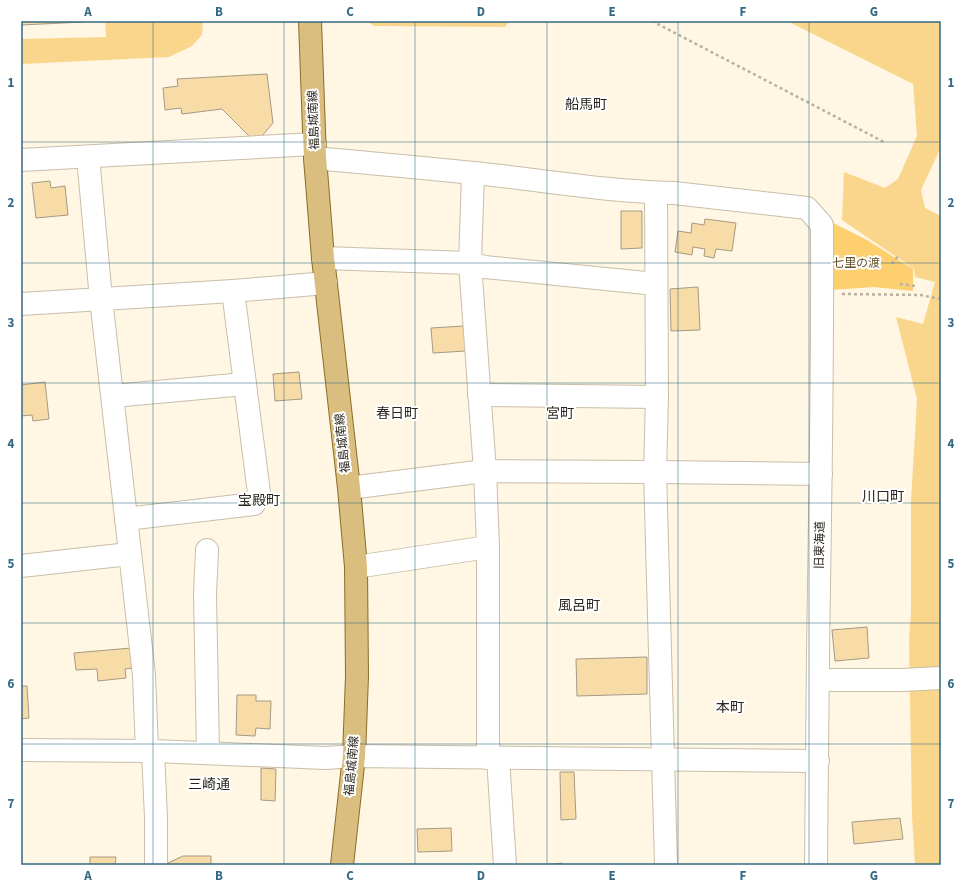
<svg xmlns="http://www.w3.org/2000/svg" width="962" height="886" font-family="'Source Sans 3','Noto Sans JP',sans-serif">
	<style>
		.green { fill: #fdcf6f }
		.water { fill: #fad68c }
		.building { fill: #f8dca7; stroke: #a59a86 }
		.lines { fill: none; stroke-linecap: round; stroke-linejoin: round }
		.minor-casing { stroke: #c9bea9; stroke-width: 24 }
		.major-casing { stroke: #8b6c25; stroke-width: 24 }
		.path { stroke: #b8b1a2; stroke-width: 2.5; stroke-dasharray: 3 3; stroke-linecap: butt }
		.minor { stroke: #fff; stroke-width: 22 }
		.major { stroke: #d9be7f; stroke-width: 22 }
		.grid { fill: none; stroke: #346985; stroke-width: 1; stroke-opacity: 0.55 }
		.labels { text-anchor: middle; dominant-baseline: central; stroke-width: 4; stroke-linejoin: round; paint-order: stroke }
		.street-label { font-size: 12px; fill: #29251d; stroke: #fff }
		.park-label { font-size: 12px; fill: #655129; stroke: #fff }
		.quarter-label { font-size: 14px; fill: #29251d; stroke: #fff }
		.neatline { fill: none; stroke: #346985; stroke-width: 1.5 }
		.grid-label { font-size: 13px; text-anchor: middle; font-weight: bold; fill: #346985 }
	</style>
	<rect width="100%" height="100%" fill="#fff6e4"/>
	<!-- green -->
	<polygon class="green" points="831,222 867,240 913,269 913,291 874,287 831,290"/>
	<!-- water -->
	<g class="water">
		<polygon points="105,21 203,21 202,35 192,46 169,57 21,64 21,39 106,37"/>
		<polygon points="367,21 509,21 505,27 374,26"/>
		<polygon points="787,21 941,21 941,147 921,190 925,208 941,216 941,865 915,865 912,817 909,639 911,612 911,501 917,399 896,317 923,324 935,282 915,277 914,269 842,220 844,172 885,188 898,179 917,136 913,84"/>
	</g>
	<!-- building -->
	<g class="building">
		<polygon points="21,21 84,21 84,22 21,25"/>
		<polygon points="267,74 273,123 261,137 251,138 222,109 182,114 181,108 165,110 163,88 178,86 177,79"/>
		<polygon points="50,181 51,188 65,186 68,215 36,218 32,183"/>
		<polygon points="621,211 642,211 642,248 621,249"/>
		<polygon points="705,219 736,223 732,251 716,249 714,258 704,256 705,249 693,247 692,255 675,252 678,231 691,233 692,223 704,225"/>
		<polygon points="698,287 700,330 671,331 670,289"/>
		<polygon points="464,326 466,351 433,353 431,328"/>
		<polygon points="299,372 302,399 275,401 273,374"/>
		<polygon points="45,382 49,419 33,421 32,415 21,416 21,385"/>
		<polygon points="867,627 869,658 835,661 832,630"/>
		<polygon points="131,648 133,668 125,669 126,678 98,681 97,669 76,670 74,653"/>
		<polygon points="647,657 647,694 577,696 576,659"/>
		<polygon points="21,686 27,686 29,718 21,719"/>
		<polygon points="237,695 256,695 256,701 271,701 270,729 256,728 255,736 236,735"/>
		<polygon points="261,768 276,769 275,801 261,800"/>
		<polygon points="560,772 574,772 576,819 561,820"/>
		<polygon points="900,818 903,839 854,844 852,822"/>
		<polygon points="451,828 452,851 418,852 417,829"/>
		<polygon points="183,856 211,856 211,865 168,865 168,863"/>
		<polygon points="90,857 116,857 115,865 90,865"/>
		<polygon points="562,863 562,865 544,865"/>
	</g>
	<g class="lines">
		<!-- minor casing -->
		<g class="minor-casing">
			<g id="minor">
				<polyline points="88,157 101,299 144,675 147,751"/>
				<path d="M315 158C377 164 440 169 502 176 559 183 617 192 674 193L807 208 822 225C823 368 820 510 818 653 817 724 817 794 816 865"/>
				<polyline points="21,160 315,144"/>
				<polyline points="473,173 470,263 485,471 488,547 488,758"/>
				<polyline points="656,193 657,397 655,472 666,865"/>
				<polyline points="323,258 470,263 485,267 656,284"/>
				<polyline points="233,291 245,384"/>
				<polyline points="21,304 233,291 326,283"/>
				<polyline points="479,395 657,397"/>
				<polyline points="113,396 245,384 259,493 254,504 126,519"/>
				<polyline points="349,488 485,471 655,472 821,474"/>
				<polyline points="207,550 205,594 208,753"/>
				<polyline points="21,566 129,554"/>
				<polyline points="356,567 488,547"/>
				<polyline points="818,680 902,680 941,678"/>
				<polyline points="21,750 153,751 326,758 354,756 818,761"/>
				<polyline points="153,751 156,818 156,865"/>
				<polyline points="498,758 505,865"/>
			</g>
		</g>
		<!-- major casing -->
		<g class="major-casing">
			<polyline id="major" points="310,21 315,158 323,258 349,488 356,567 357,676 354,756 342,865"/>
		</g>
		<!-- path -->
		<g class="path">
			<polyline points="652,21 884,142"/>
			<polyline points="892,264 898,256"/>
			<polyline points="900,284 915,286"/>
			<polyline points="842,294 920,295 941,299"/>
		</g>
		<!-- minor -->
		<use href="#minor" class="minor"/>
		<!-- major -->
		<use href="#major" class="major"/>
	</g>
	<!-- grid -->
	<path class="grid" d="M153 21V865M284 21V865M415 21V865M547 21V865M678 21V865M809 21V865M21 142H941M21 263H941M21 383H941M21 503H941M21 623H941M21 744H941"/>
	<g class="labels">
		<!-- street labels -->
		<g class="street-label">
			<text transform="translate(314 120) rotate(-92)">福島城南線</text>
			<text transform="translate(343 443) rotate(-96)">福島城南線</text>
			<text transform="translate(820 545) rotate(-89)">旧東海道</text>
			<text transform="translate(352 766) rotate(-85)">福島城南線</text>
		</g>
		<!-- park labels -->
		<g class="park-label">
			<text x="856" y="263">七里の渡</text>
		</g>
		<!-- quarter labels -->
		<g class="quarter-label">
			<text x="586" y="105">船馬町</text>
			<text x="397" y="414">春日町</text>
			<text x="560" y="414">宮町</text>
			<text x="883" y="497">川口町</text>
			<text x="259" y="501">宝殿町</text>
			<text x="579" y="606">風呂町</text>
			<text x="730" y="708">本町</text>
			<text x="209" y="785">三崎通</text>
		</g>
	</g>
	<!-- border -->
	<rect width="962" height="886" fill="none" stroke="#ffffff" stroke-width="44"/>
	<rect x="22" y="22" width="918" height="842" class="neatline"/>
	<g class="grid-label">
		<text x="88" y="16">A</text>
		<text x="219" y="16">B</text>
		<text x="350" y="16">C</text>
		<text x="481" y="16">D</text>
		<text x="612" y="16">E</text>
		<text x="743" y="16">F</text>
		<text x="874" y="16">G</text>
		<text x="11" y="87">1</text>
		<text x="951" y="87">1</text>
		<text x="11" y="207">2</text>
		<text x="951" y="207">2</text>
		<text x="11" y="327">3</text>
		<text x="951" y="327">3</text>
		<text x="11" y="448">4</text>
		<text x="951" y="448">4</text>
		<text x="11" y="568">5</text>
		<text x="951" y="568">5</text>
		<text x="11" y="688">6</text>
		<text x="951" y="688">6</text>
		<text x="11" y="808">7</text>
		<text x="951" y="808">7</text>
		<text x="88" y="880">A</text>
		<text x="219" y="880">B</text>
		<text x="350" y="880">C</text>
		<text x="481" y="880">D</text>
		<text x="612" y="880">E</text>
		<text x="743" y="880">F</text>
		<text x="874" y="880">G</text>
	</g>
</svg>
